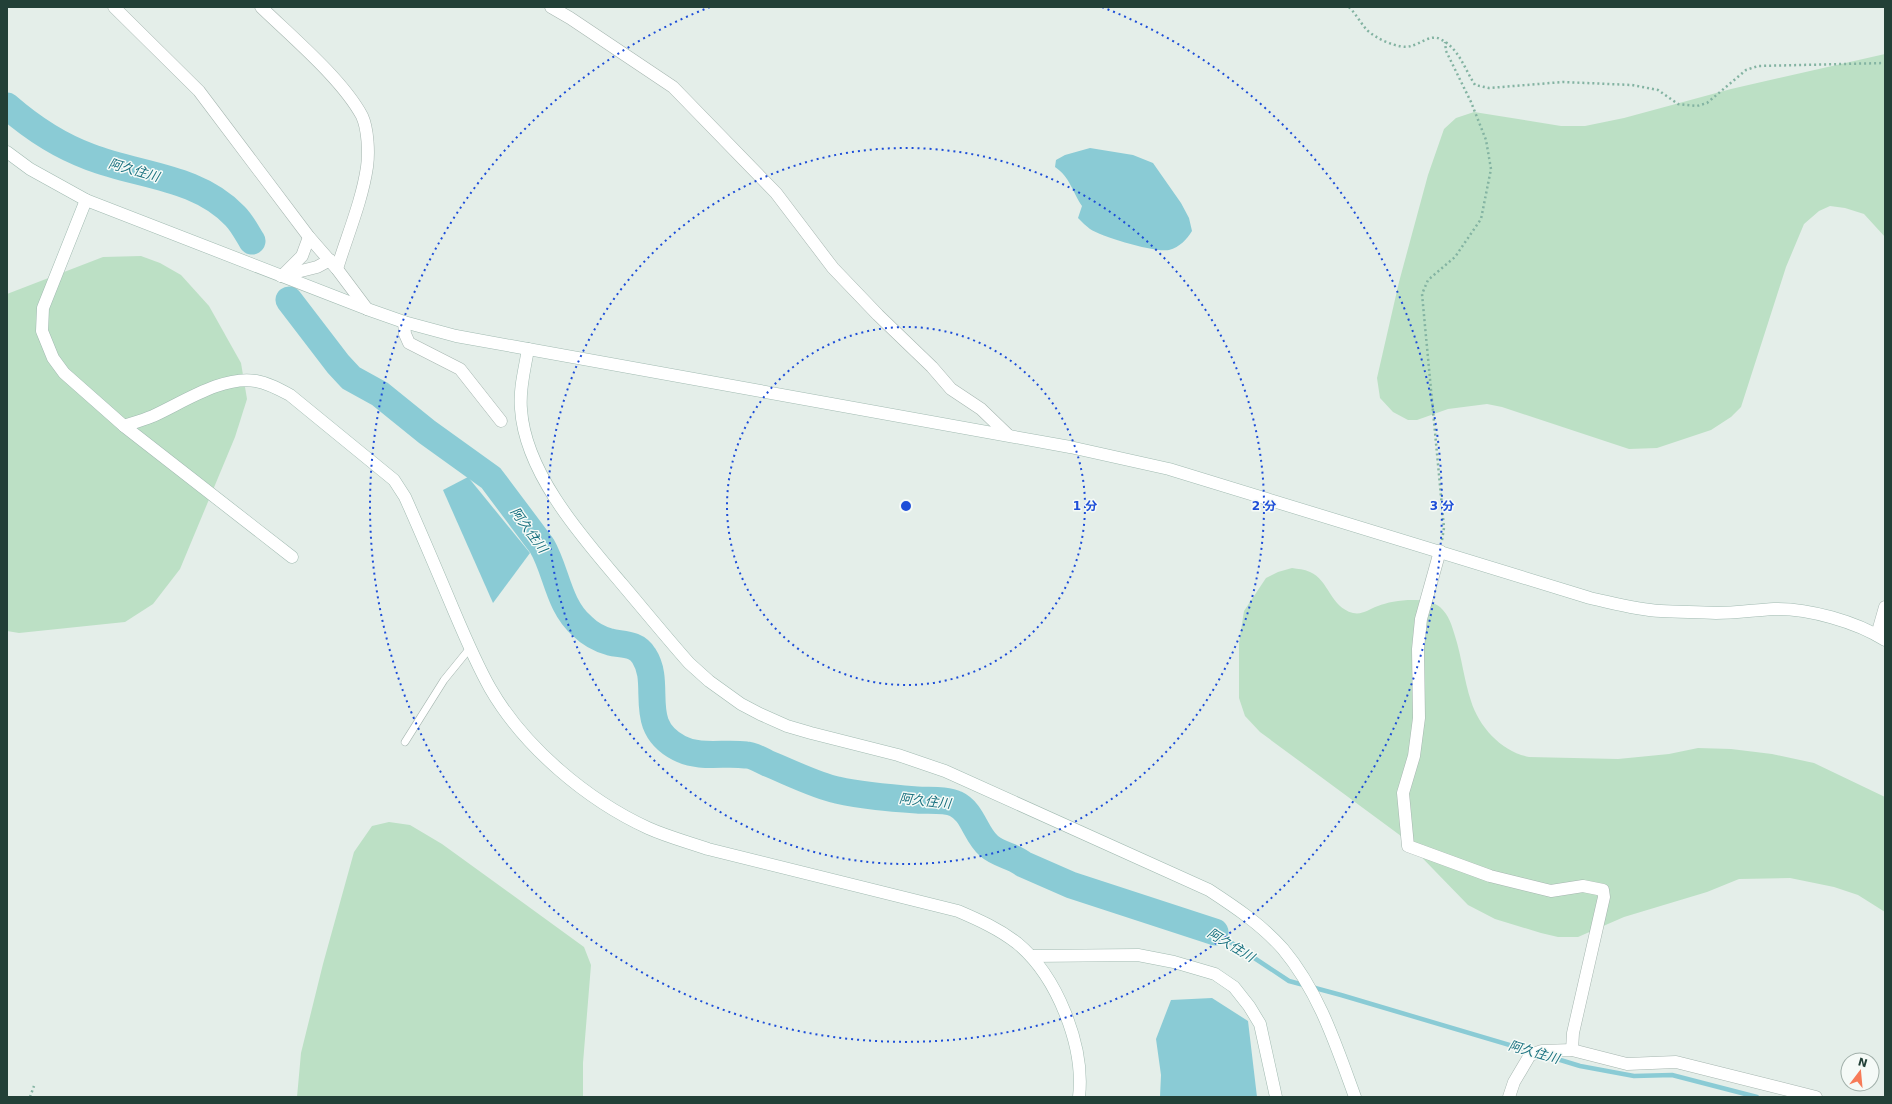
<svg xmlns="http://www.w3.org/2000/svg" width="1892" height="1104" font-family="'DejaVu Sans','Noto Sans JP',sans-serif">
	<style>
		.green { fill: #bce0c5 }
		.water { fill: #8acbd5 }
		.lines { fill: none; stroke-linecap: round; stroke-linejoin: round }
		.stream { stroke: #8acbd5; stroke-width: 4.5 }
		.river { stroke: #8acbd5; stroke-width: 27 }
		.lane-casing { stroke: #a6b6b0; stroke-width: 8 }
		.street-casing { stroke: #a6b6b0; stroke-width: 13 }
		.secondary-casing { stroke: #a1bab1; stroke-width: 13 }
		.path { stroke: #83b3a2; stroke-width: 2.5; stroke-dasharray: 2 3; stroke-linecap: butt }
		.lane { stroke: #fff; stroke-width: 7 }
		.street { stroke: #fff; stroke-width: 12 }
		.secondary { stroke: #fff; stroke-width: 12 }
		.ring { fill: none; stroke: #1d4ed8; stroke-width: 2; stroke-dasharray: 2 4 }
		.labels { text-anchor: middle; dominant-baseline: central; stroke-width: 3; stroke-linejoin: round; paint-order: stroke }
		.water-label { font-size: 13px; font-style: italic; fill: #19717f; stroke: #f5faf7 }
		.centre { fill: #1d4ed8; stroke: #f5faf7; stroke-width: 2 }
		.ring-label { font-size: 12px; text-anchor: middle; font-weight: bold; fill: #1d4ed8; stroke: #f5faf7; stroke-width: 3; stroke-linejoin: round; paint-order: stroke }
	</style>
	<rect width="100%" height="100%" fill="#e4eee9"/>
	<!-- green -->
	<g class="green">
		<polygon points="1885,54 1885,237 1864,214 1845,208 1830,206 1819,211 1804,224 1786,267 1741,407 1731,417 1711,430 1657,448 1629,449 1502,407 1487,404 1448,409 1417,420 1408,420 1393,412 1380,398 1377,378 1399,282 1428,175 1444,129 1456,118 1474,112 1561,126 1585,126 1624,118 1731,89"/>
		<polygon points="141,256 160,263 181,275 209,306 241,363 247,399 235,437 180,569 153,604 125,622 19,633 7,631 7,294 103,257"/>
		<path d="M1292 568C1298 569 1304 569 1310 572 1329 580 1330 607 1353 613 1363 615 1369 609 1378 606 1393 600 1426 596 1440 607 1449 615 1452 626 1455 636 1462 658 1464 680 1471 701 1479 727 1502 752 1529 757L1618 759 1669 754 1698 748 1731 749 1772 754 1814 763 1885 797V912L1858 895 1834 887 1790 878 1739 879 1707 892 1624 917 1578 937H1558L1541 933 1495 919 1468 905 1401 836 1260 732 1245 716 1239 698V643L1244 611 1266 578 1278 572Z"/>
		<polygon points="389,822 410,825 442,844 584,947 591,965 583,1063 583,1097 297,1097 301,1053 323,964 354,852 372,826"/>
	</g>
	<!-- water -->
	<g class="water">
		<path d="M1090 148 1133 155 1153 163 1181 203 1189 218 1192 231C1187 239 1180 247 1169 250 1156 253 1102 237 1090 229 1086 226 1082 222 1078 218L1082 206C1072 191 1070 177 1055 167L1056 160 1065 155Z"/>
		<polygon points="468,477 530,553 493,603 443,490"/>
		<polygon points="1212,998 1248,1021 1257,1097 1160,1097 1161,1075 1156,1039 1171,1000"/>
	</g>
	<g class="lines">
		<!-- stream -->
		<g class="stream">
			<polyline points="1215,932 1289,981 1341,995 1533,1052"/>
			<polyline points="1544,1055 1580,1066 1634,1076 1672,1075 1757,1097"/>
		</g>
		<!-- river -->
		<g class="river">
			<path d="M7 106C31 127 60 146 90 157 139 176 197 176 235 216 242 223 247 233 252 241"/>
			<path d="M289 300 338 364 351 378 380 394 427 432 491 478 542 546C557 572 558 605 582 626 590 634 599 639 610 642 623 645 636 643 644 656 663 685 635 725 679 748 700 759 724 752 746 755 753 755 761 760 767 763 787 771 817 786 837 790 863 796 890 798 917 800 928 801 946 799 956 804 973 812 975 834 989 846 999 855 1014 856 1023 864L1071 885 1215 932"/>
		</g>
		<!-- lane casing -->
		<g class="lane-casing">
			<polyline id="lane" points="405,742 444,680 470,648"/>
		</g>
		<!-- street casing -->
		<g class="street-casing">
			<g id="street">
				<polyline points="114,7 199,91 309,237 337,269 367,309"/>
				<path d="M261 7C292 37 342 79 362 116 368 129 369 153 367 167 362 201 347 236 337 269"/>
				<polyline points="551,7 570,18 673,87 776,193 833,268 878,315 932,367 951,389 981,409 1008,435"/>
				<polyline points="281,276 317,267 330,260"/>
				<polyline points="282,276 302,256 309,237"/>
				<polyline points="404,322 405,334 409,343 460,369 501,421"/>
				<polyline points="1440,551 1421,619 1418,649 1419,718 1414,756 1403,793 1408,846 1490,876 1551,891 1583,886 1603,890 1604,897 1573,1033 1572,1050"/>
				<polyline points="1877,635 1885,607"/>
				<polyline points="1509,1097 1514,1082 1530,1055 1542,1051 1572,1050 1627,1064 1676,1062 1816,1097"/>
			</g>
		</g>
		<!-- secondary casing -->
		<g class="secondary-casing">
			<g id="secondary">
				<path d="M7 152 30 169 86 200 367 309 404 322 456 336 1070 447 1169 469 1590 598C1613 603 1637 610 1661 611 1680 612 1698 612 1716 613 1736 613 1755 610 1774 609 1808 608 1857 622 1885 640"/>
				<polyline points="86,200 43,308 42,331 53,358 64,373 124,426 292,557"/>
				<path d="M528 349C525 368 519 389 521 409 525 473 582 537 622 584 644 610 666 637 689 663L709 681 741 704 760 714 787 726 811 733 898 755 945 771 1209 890C1235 907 1262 925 1283 949 1319 992 1336 1045 1355 1097"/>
				<path d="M124 426C133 423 143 420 153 416 182 403 223 375 256 381 268 383 279 389 290 395L394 480 405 497C422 535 438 573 454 611 465 637 476 663 490 688 524 747 587 800 648 828 668 837 688 842 708 849L958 911C979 920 999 929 1017 943 1057 976 1085 1046 1079 1097"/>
				<polyline points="1031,956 1138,955 1174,962 1215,974 1234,987 1249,1006 1260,1024 1276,1097"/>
			</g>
		</g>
		<!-- path -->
		<g class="path">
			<path d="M1349 7C1356 14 1360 22 1366 29 1374 38 1400 50 1411 46 1420 44 1431 34 1440 39 1459 48 1464 68 1475 85L1489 88 1563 82 1632 85 1658 90 1678 104 1697 106 1707 103 1746 70 1758 66 1885 63"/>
			<polyline points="1442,540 1444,528 1422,294 1428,280 1455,257 1481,219 1491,169 1486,140 1471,102 1446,51 1445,42"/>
			<polyline points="30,1097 34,1086"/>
		</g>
		<!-- lane -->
		<use href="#lane" class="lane"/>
		<!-- street -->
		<use href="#street" class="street"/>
		<!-- secondary -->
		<use href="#secondary" class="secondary"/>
	</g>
	<!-- distance rings -->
	<g class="ring">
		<circle cx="906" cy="506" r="179"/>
		<circle cx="906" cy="506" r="358"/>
		<path d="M1102 7A536 536 0 1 1 710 7"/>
	</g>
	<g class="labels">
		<!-- water labels -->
		<g class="water-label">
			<text transform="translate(134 170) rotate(16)">阿久住川</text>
			<text transform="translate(529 530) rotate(54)">阿久住川</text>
			<text transform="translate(925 801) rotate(6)">阿久住川</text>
			<text transform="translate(1231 945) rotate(31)">阿久住川</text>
			<text transform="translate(1534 1052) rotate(16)">阿久住川</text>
		</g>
	</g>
	<circle cx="906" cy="506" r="6" class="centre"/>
	<g class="ring-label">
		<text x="1085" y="510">1 分</text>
		<text x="1264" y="510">2 分</text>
		<text x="1442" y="510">3 分</text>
	</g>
	<!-- border -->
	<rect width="1892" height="1104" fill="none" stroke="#224037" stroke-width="16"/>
	<!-- north arrow -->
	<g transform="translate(1860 1072) rotate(16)"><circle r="19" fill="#f5faf7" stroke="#a1b0aa"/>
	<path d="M0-3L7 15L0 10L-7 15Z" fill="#f77b58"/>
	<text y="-6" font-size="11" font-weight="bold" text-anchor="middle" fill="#224037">N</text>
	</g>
</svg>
